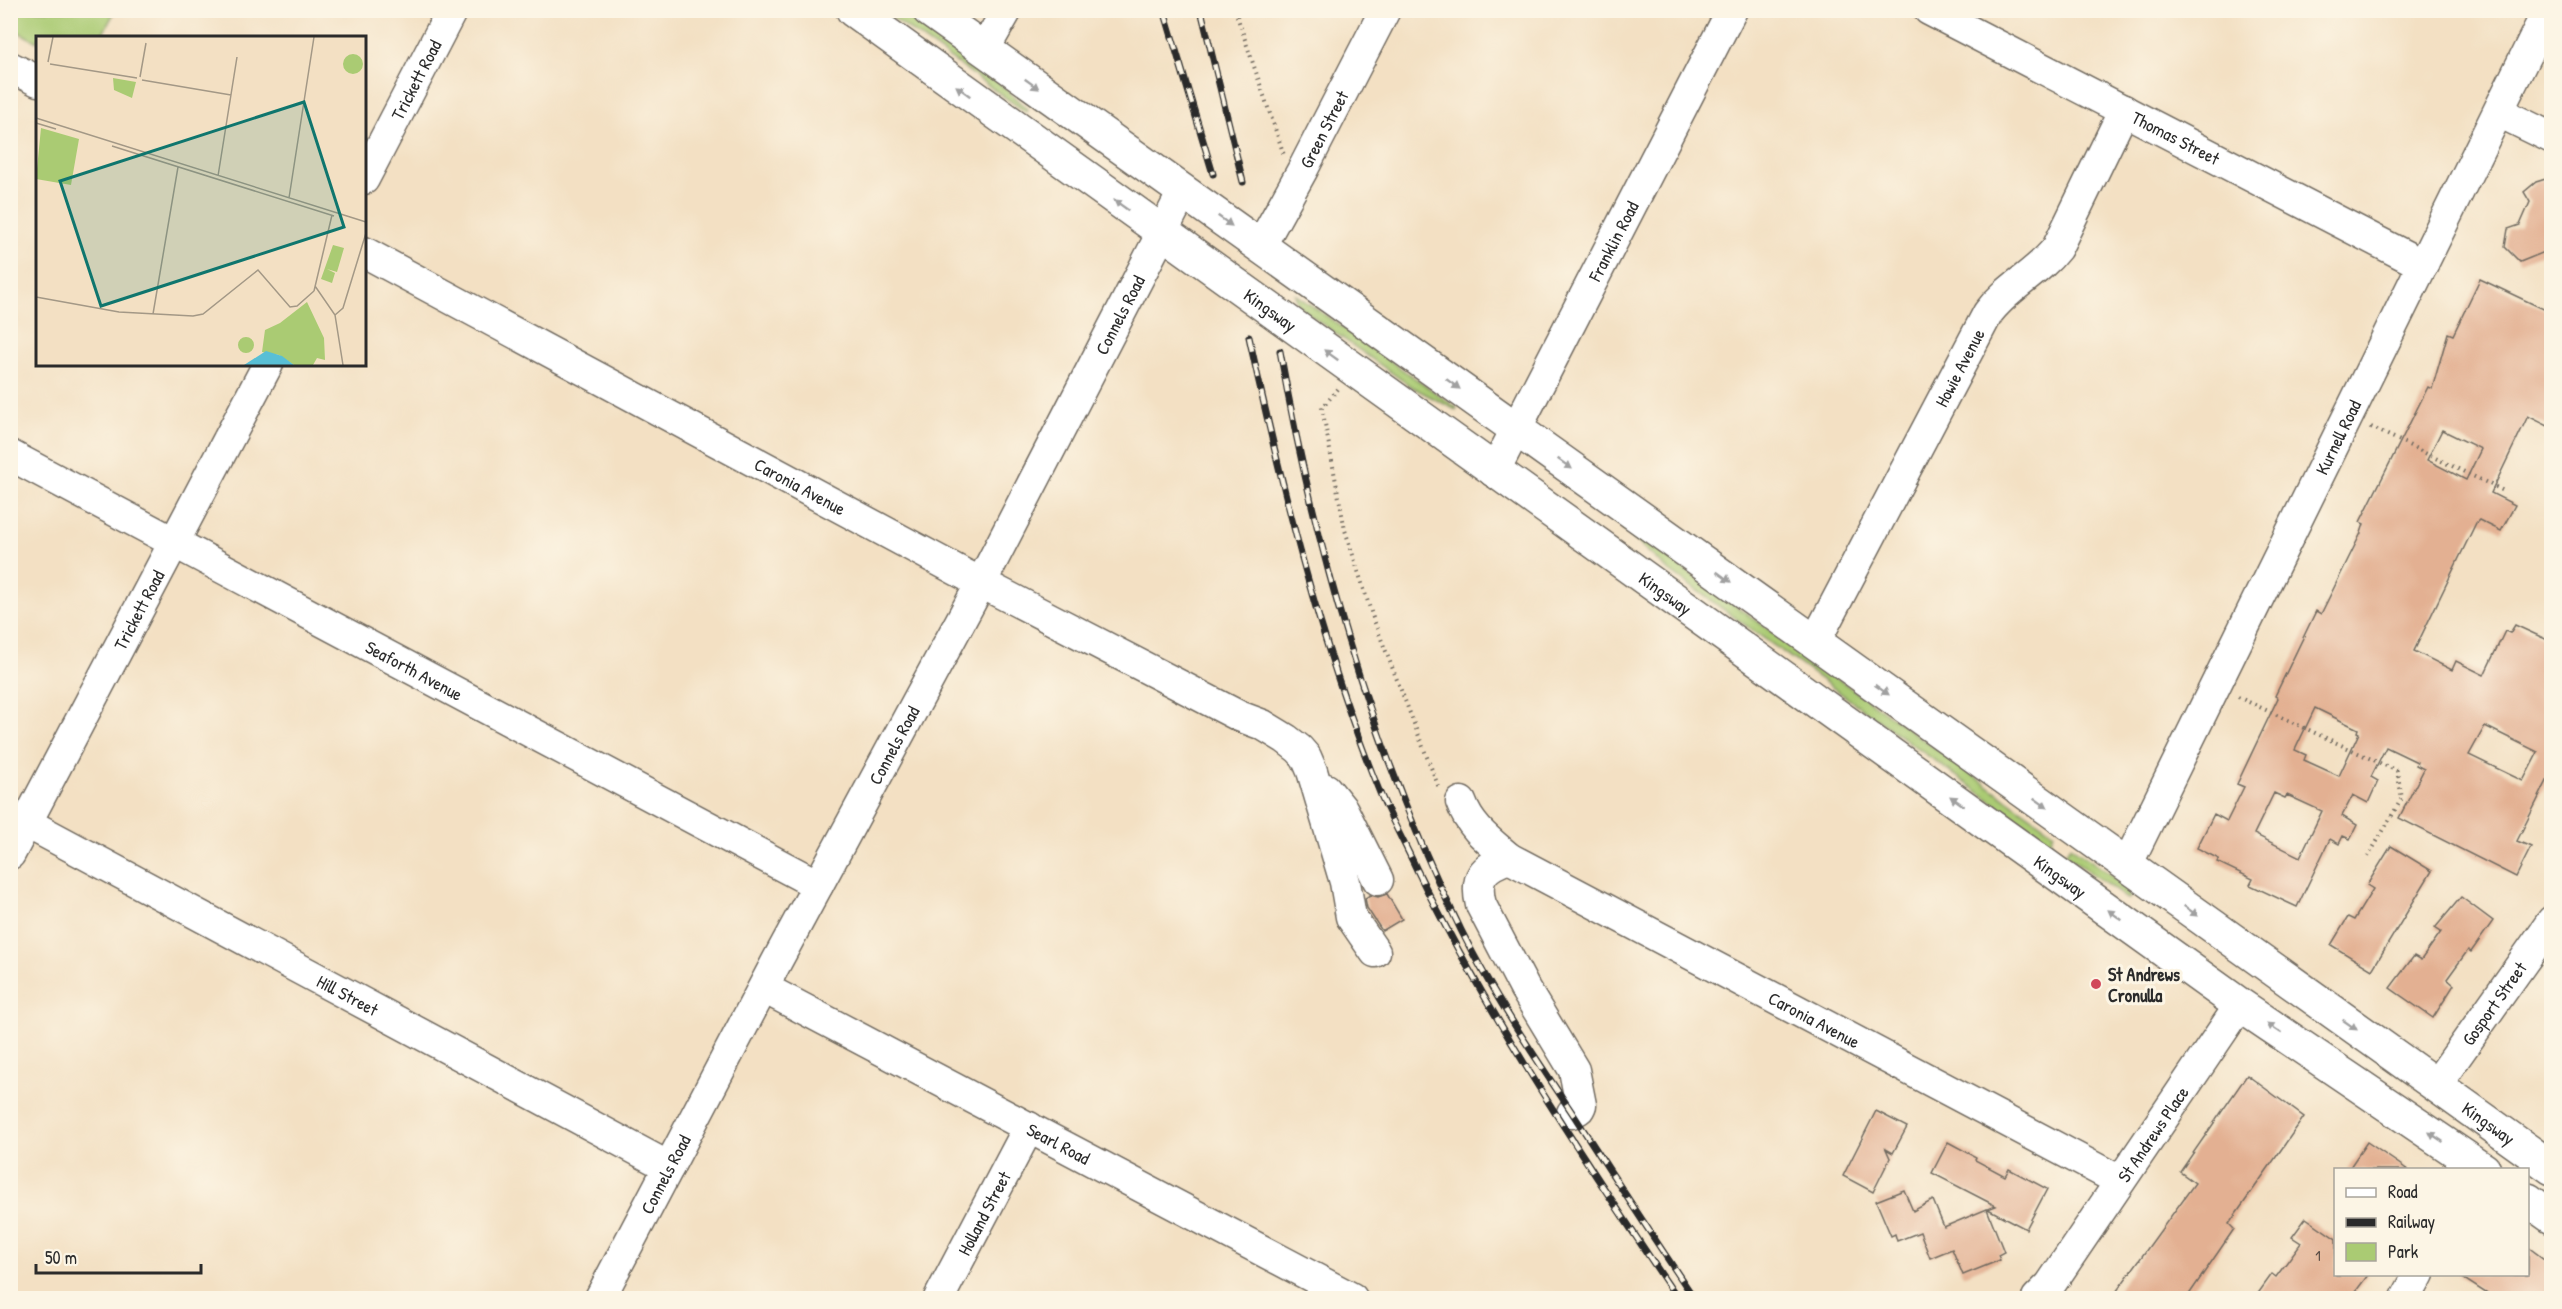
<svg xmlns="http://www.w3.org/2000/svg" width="2562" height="1309" font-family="'Patrick Hand',sans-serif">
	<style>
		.green { fill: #aacb73; stroke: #6a7b4f; stroke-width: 1.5 }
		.building { fill: #e3b092; fill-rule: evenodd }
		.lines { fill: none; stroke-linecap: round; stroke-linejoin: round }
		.minor-casing { stroke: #716a60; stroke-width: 33 }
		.major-casing { stroke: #716a60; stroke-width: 36 }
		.path { stroke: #716a60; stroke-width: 4; stroke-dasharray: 1.5 4.5; stroke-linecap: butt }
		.minor { stroke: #fff; stroke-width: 30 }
		.major { stroke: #fff; stroke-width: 33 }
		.rail-casing { stroke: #2b2b2b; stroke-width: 7 }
		.rail { stroke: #fcf5e5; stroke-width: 4.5; stroke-dasharray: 14; stroke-linecap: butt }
		.oneway { fill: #a0a0a0 }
		.poi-dot { fill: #d1495b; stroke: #fcf5e5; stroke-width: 2 }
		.labels { text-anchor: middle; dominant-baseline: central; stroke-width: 6; stroke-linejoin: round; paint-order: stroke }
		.number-label { font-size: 15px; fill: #594c45 }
		.street-label { font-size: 18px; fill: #2b2b2b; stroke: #fcf5e5 }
		.poi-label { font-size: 18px; font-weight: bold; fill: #2b2b2b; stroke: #fcf5e5; text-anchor: start }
		.inset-road { fill: none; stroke: #a39886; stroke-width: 1.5 }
		.view { fill: #0f766e; fill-opacity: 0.15; stroke: #0f766e; stroke-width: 3 }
		.inset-edge { fill: none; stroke: #2b2b2b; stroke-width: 3 }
	</style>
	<rect width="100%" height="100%" fill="#fcf5e5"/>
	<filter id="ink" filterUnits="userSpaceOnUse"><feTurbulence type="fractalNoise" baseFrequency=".0167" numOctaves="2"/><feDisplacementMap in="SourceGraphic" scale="12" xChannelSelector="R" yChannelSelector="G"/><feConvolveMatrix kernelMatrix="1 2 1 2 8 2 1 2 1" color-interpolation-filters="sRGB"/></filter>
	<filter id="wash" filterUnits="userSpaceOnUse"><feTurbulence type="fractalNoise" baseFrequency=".008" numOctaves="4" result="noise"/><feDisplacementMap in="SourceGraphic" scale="24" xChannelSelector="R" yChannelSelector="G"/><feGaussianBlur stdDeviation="1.35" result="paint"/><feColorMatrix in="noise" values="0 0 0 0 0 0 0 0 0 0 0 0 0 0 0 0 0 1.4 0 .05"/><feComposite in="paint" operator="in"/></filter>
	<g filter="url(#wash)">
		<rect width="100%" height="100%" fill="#f3e0c3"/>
		<!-- green -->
		<g class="green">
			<polygon points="10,11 11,10 115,11 101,37 38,38 37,42 11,28"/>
			<polygon points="883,11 899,11 998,82 1027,109 1026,112"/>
			<polygon points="1295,294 1457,408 1456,410 1412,387 1321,323 1298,305"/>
			<polygon points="1624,526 2054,833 2050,843 1667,569 1622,528"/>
			<polygon points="2070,846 2111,875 2131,894 2129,899 2127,899 2065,854"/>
		</g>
		<g id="blocks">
			<!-- building -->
			<g class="building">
				<polygon points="2552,177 2552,249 2520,262 2505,247 2508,229 2520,225 2530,202 2524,192 2536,182"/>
				<path d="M2480 279 2552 313V428L2528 416 2491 493 2515 505 2501 531 2479 520 2476 523 2414 651 2452 670 2456 661 2484 675 2505 631 2510 633 2515 625 2552 642V771L2517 841 2531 847 2516 877 2399 818 2424 769 2416 765 2417 762 2386 747 2371 777 2378 781 2368 803 2353 795 2342 816 2357 825 2350 839 2343 836 2339 844 2330 839 2297 907 2250 885 2253 879 2217 862 2219 859 2197 848 2214 814 2227 821 2244 787 2237 784 2278 698 2275 696 2316 611 2321 614 2361 533 2364 524 2360 522 2428 387 2432 389 2448 333 2453 335ZM2442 430 2481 449 2466 480 2427 460ZM2315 708 2358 729 2357 732 2359 733 2339 776 2304 760 2306 755 2295 750ZM2485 726 2538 752 2523 781 2469 755ZM2274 793 2285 798 2287 795 2322 811 2300 857 2254 834Z"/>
				<polygon points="2391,846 2432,871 2372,970 2331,945 2348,917 2354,920 2373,889 2367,885"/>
				<polygon points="1387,894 1402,919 1382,931 1367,908 1365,898 1370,895 1378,897"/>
				<polygon points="2461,897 2493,921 2471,952 2468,950 2447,979 2454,985 2433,1018 2390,988 2414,956 2421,960 2441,932 2435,928"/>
				<polygon points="2247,1075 2304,1117 2229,1224 2234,1229 2186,1299 2111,1299 2195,1183 2180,1172"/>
				<polygon points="1876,1111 1907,1127 1893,1153 1886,1149 1890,1158 1873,1192 1843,1176"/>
				<polygon points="1948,1142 1976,1157 1975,1160 2005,1176 2009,1169 2047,1189 2026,1229 1988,1209 1996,1206 1932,1173"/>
				<polygon points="2367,1142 2408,1170 2348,1170"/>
				<polygon points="1904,1190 1913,1211 1933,1200 1944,1227 1987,1209 2004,1252 1998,1255 2000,1260 1963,1275 1952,1249 1930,1258 1920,1232 1897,1241 1895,1234 1891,1236 1876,1201"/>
				<polygon points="2306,1218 2336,1239 2336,1275 2368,1275 2350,1299 2254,1299 2272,1274 2276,1277 2301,1243 2292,1237"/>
				<polygon points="2528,1247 2552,1265 2552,1299 2495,1299 2458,1275 2528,1275"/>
			</g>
		</g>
	</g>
	<g filter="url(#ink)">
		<use href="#blocks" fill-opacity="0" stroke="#716a60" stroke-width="1.5"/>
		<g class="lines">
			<!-- minor casing -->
			<g class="minor-casing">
				<g id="minor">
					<path id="s1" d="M1929 10 2423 265"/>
					<polyline points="984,50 1007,10"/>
					<polyline points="10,67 38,81"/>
					<polyline points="2499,112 2552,138"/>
					<path id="s2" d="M364 179 452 10"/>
					<path id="s3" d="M1260 247 1303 169 1385 10"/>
					<path id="s4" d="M364 252 964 574 1239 716 1263 725 1286 739 1299 749 1306 757 1312 771 1345 882 1351 917 1375 952"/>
					<path id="s5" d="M10 455 818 885"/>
					<path id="s6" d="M1494 472 1732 10"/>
					<path id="s7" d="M1815 642 1988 313C2007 287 2037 274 2057 248L2124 110"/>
					<polyline points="1326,789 1343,810 1378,880"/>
					<path id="s8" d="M1461 802C1470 827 1488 840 1509 858L2120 1181"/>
					<path id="s9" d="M27 823 669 1167"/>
					<path id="s10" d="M10 854 268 364"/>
					<path d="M1509 858C1483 867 1474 877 1481 905L1525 989 1574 1070 1581 1105 1579 1109 1572 1113"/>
					<path id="s11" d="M2127 865 2548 10"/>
					<path id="s12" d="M764 988 1352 1298"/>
					<path id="s13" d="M2436 1085 2552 921"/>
					<path id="s14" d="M600 1298 777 961 981 583 1183 192"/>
					<path id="s15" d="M939 1298 1029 1127"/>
					<path id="s16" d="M2037 1298 2050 1285 2240 1005"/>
					<polyline points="2406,1298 2419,1274"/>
				</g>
			</g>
			<!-- major casing -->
			<g class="major-casing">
				<g id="major">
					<path id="s17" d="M853 10 2240 1005 2484 1170"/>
					<path id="s18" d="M929 10 2552 1168"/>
					<polyline points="2528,1200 2552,1217"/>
				</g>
			</g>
			<!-- path -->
			<g class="path">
				<polyline points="1235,10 1284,155"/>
				<polyline points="1338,389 1322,408 1345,530 1373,618 1439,788"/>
				<polyline points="2371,427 2506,492"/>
				<polyline points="2238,697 2397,771 2402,798 2368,857"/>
			</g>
			<!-- minor -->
			<use href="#minor" class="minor"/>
			<!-- major -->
			<use href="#major" class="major"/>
			<!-- rail casing -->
			<g class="rail-casing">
				<g id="rail">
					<polyline points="1164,10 1213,174"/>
					<polyline points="1201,10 1243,182"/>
					<path d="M1249 337C1283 492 1320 646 1380 793 1391 819 1405 844 1417 870 1490 1020 1584 1159 1677 1298"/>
					<path d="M1280 351C1315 549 1372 749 1461 930 1493 995 1533 1054 1573 1114 1613 1176 1653 1237 1694 1298"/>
				</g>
			</g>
			<!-- rail -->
			<use href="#rail" class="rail"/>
		</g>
		<!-- one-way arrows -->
		<defs><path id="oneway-solid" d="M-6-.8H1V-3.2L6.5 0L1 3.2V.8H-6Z" transform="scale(1.5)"/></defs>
		<g class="oneway">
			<use href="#oneway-solid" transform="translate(1032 84) rotate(36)"/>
			<use href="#oneway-solid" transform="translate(963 91) rotate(-144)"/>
			<use href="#oneway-solid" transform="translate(1121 205) rotate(-144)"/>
			<use href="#oneway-solid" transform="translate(1225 221) rotate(36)"/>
			<use href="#oneway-solid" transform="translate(1331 355) rotate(-144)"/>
			<use href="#oneway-solid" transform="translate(1453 384) rotate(36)"/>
			<use href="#oneway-solid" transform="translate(1565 464) rotate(35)"/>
			<use href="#oneway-solid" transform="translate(1724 577) rotate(36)"/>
			<use href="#oneway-solid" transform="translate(1882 690) rotate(35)"/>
			<use href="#oneway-solid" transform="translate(1957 801) rotate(-145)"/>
			<use href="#oneway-solid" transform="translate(2041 803) rotate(35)"/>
			<use href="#oneway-solid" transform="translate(2191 911) rotate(36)"/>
			<use href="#oneway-solid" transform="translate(2115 915) rotate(-144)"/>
			<use href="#oneway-solid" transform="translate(2350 1025) rotate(35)"/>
			<use href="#oneway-solid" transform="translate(2274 1028) rotate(-146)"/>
			<use href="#oneway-solid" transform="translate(2436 1137) rotate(-146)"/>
		</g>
	</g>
	<!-- markers -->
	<circle class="poi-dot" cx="2096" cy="984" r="6"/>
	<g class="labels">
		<!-- number labels -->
		<g class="number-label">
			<text x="2318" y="1255">1</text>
		</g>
		<!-- street labels -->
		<g class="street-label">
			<text stroke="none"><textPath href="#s2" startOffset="112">Trickett Road</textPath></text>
			<text stroke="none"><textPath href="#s3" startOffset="134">Green Street</textPath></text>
			<text stroke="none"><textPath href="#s1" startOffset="278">Thomas Street</textPath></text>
			<text stroke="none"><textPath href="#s6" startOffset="260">Franklin Road</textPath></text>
			<text stroke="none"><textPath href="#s17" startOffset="514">Kingsway</textPath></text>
			<text stroke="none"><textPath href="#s14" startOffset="1112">Connels Road</textPath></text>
			<text stroke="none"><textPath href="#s7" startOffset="310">Howie Avenue</textPath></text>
			<text stroke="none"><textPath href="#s11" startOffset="477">Kurnell Road</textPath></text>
			<text stroke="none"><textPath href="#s4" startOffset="495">Caronia Avenue</textPath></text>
			<text stroke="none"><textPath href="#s17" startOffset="1000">Kingsway</textPath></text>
			<text stroke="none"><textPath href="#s10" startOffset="276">Trickett Road</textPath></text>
			<text stroke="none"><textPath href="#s5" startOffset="458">Seaforth Avenue</textPath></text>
			<text stroke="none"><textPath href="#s14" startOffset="626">Connels Road</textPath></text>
			<text stroke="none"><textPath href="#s17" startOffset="1486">Kingsway</textPath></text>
			<text stroke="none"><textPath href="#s9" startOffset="364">Hill Street</textPath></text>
			<text stroke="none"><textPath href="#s13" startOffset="100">Gosport Street</textPath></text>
			<text stroke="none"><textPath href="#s8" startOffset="420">Caronia Avenue</textPath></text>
			<text stroke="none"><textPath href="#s18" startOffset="1916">Kingsway</textPath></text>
			<text stroke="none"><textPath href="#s16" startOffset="201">St Andrews Place</textPath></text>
			<text stroke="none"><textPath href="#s12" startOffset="333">Searl Road</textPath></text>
			<text stroke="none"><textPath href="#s14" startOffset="140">Connels Road</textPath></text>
			<text stroke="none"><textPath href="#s15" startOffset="96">Holland Street</textPath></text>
		</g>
		<!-- poi labels -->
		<g class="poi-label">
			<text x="2108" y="974">St Andrews<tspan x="2108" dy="21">Cronulla</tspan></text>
		</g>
	</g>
	<!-- overview -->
	<g transform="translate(36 36)">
		<rect width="330" height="330" fill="#f3e0c3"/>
		<path d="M307 28a10 10 0 1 1 20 0a10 10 0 1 1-20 0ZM77 42 100 46 96 62 78 54ZM5 92 43 103 35 149 0 143ZM297 209 308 212 301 236 291 233 299 237 296 247 285 243ZM271 266 288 302 289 324 281 322 277 329H258L243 319 226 316 229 294 244 287ZM202 309a8 8 0 1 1 16 0a8 8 0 1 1-16 0Z" fill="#aacb73"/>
		<path d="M230 315 246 320 258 329H208Z" fill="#58bfd5"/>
		<path class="inset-road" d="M12 26 17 1M14 28 101 42M104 41 110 7M106 44 195 59M0 82 330 186M0 87 20 93M76 110 298 180M182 140 201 21M253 162 278 1M279 250 299 279 307 329M278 255 296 179M0 261 83 276 157 280 167 278 222 234 254 271 261 270 278 255M117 278 142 131M299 279 307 272 330 197"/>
		<path class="view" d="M268 66 308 191 65 270 24 145Z"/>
		<rect width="330" height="330" class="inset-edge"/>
	</g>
	<!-- margin -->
	<rect width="2562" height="1309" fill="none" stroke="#fcf5e5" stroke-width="36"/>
	<!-- legend -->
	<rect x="2334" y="1168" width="195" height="108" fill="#fcf5e5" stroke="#a8a49b" stroke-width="1.5"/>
	<rect x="2346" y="1188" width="30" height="9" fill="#ffffff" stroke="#a8a49b" stroke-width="1.5"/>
	<text x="2388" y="1198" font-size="18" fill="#2b2b2b">Road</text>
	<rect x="2346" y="1218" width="30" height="9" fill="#2b2b2b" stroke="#a8a49b" stroke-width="1.5"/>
	<text x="2388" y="1228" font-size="18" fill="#2b2b2b">Railway</text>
	<rect x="2346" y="1243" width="30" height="18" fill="#aacb73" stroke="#a8a49b" stroke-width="1.5"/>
	<text x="2388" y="1258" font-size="18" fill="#2b2b2b">Park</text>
	<!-- scale -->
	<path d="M36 1264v9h165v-9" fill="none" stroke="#2b2b2b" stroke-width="3"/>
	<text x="45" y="1264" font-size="18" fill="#2b2b2b" stroke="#fcf5e5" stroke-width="4.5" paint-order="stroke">50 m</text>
</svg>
